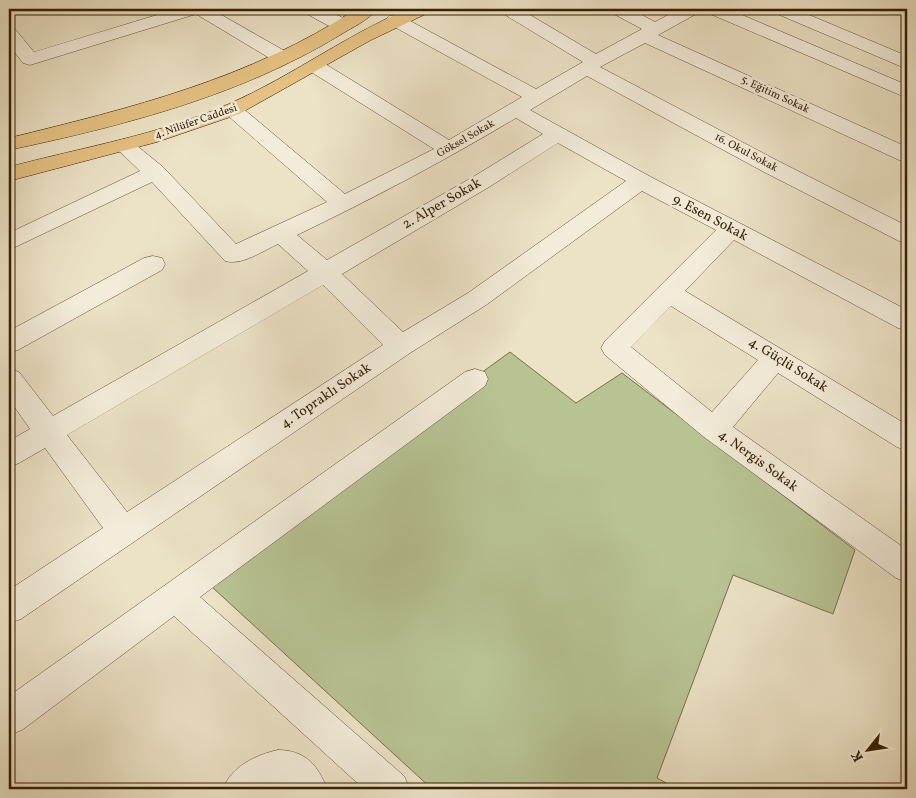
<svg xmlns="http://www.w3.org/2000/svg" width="916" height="798" font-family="Vollkorn,serif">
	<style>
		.green { fill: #b8c394; stroke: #78704b }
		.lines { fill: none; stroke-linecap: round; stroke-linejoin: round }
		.minor-casing { stroke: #644f33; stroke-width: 1 }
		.major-casing { stroke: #371e02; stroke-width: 1 }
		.minor { fill: #f3ecda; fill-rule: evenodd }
		.major { fill: #e6c183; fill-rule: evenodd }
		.labels { text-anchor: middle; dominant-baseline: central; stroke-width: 5; stroke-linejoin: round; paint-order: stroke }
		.far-street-label { font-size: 11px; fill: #371e02; stroke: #f3ecda }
		.street-label { font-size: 14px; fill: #371e02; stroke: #f3ecda }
	</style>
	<rect width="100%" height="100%" fill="#ece2c6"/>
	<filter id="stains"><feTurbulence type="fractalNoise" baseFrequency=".004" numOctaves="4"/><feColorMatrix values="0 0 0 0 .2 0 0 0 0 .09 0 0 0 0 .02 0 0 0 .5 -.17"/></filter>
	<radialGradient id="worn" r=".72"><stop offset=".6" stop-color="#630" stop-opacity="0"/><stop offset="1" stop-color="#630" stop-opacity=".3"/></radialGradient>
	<!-- green -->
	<polygon class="green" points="510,352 576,403 622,373 855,550 833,614 733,575 657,778 677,789 432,789 200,576"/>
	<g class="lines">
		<!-- minor casing -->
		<g class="minor-casing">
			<g id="minor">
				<polygon points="177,9 211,9 290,54 292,58 290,62 283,64 276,62 196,14 30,65 23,63 9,45 9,28 15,29 34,52"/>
				<path d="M302 9H324L350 21 353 25 350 29C335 33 318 19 305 13Z"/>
				<path d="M499 9H520L596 54 642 29 612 13 609 9H631L655 22 679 9H701L698 13 658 35 907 147V161L899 160 645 43 600 67 780 162 907 226V243L899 241 764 172 587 76 530 110 649 176 907 310V330L898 328 734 240 685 291 907 425V451L897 447 778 373 733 427 907 550V582L896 578 704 437 605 355 601 348 605 341 716 230 642 191 486 305 410 353 21 619 9 623V590L103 528 45 448 19 463 9 467V441L30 429 9 399V369L19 372 53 416 308 271 278 244C262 251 242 266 225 261L152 182 9 250V233L140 171 113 145 117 141 124 139 131 141 163 167 236 244 327 202 226 114 223 110 226 106 233 104 240 106 345 194 434 149 308 70 305 66 308 62 315 60 322 62 449 140 522 97 389 24 386 20 389 16 395 15 401 16 536 89 583 62 502 13ZM516 118 543 134 473 177 327 260 297 235C372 199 444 161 516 118ZM558 143 626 181 468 293 403 332 342 274 489 187ZM323 285 383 345 127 512 67 435ZM671 306 758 360 712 412 631 347Z"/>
				<polygon points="705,9 728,9 907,85 907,98 708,13"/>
				<polygon points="772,9 795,9 907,56 907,69 775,13"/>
				<polygon points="153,256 162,258 165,264 162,270 18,350 9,353 9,331 144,258"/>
				<polygon points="475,369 485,372 488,379 485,386 200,597 404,776 410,789 364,789 174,616 22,730 9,735 9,696 465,372"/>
				<path d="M278 750C305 750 318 765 327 789 315 789 278 786 272 789H223C231 767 255 755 278 750Z"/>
			</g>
		</g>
		<!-- major casing -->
		<g class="major-casing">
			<g id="major">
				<path d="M356 9H377C369 20 351 28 340 35 240 96 122 126 9 150V138C131 108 250 79 356 9Z"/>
				<path d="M408 9H431L428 13 371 40 239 114 157 142 9 181V167C83 147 160 135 231 103 292 76 346 35 408 9Z"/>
			</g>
		</g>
		<!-- minor -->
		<use href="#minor" class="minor"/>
		<!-- major -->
		<use href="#major" class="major"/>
	</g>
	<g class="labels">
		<!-- far-street labels -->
		<g class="far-street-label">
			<text transform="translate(775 95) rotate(25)">5. Eğitim Sokak</text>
			<text transform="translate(196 122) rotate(-19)">4. Nilüfer Caddesi</text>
			<text transform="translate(466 139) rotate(-30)">Göksel Sokak</text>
			<text transform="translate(746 153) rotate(28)">16. Okul Sokak</text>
		</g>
		<!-- street labels -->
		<g class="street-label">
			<text transform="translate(442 204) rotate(-30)">2. Alper Sokak</text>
			<text transform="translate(710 218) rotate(28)">9. Esen Sokak</text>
			<text transform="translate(788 365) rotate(32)">4. Güçlü Sokak</text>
			<text transform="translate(326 396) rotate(-34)">4. Topraklı Sokak</text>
			<text transform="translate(758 461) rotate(36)">4. Nergis Sokak</text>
		</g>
	</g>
	<!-- margin -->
	<rect width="916" height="798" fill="none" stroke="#ece2c6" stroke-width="30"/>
	<rect x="10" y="10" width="896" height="778" fill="none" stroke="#371e02" stroke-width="2.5"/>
	<rect x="15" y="15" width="886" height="768" fill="none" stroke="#371e02"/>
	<!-- north arrow -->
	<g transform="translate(868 750) rotate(240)" stroke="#f3ecda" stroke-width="4" paint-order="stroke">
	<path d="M0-4L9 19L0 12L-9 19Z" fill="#371e02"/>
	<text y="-8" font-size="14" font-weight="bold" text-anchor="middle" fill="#371e02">K</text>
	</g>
	<rect width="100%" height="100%" filter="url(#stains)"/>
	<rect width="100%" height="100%" fill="url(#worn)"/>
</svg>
